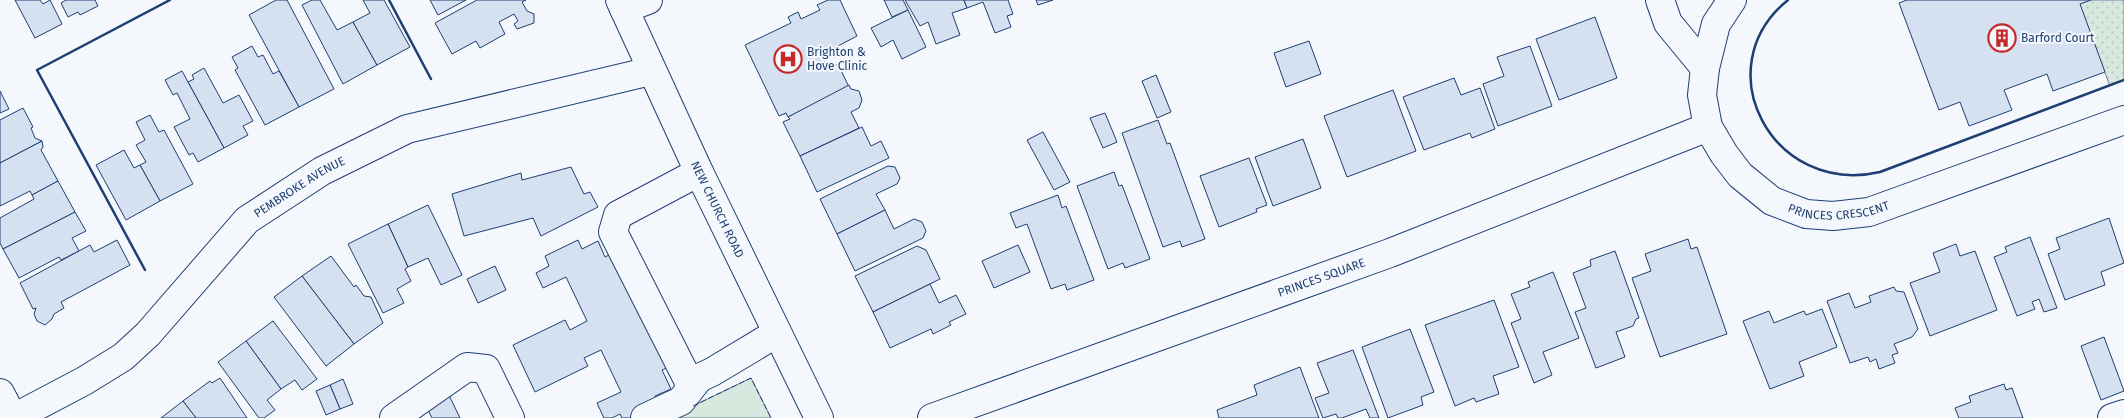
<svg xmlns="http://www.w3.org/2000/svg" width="2124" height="418" font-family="'Fira Sans',sans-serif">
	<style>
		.grass { fill: url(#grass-dots); stroke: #687fa3 }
		.park { fill: #d7e8df; stroke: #687fa3 }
		.building { fill: #d5e0f0; stroke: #1d3f73 }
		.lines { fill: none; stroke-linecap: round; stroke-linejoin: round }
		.minor-casing { stroke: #1d3f73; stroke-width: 30 }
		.major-casing { stroke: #1d3f73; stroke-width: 30 }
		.minor { stroke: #f4f7fb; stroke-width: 28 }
		.major { stroke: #f4f7fb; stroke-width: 28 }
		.fence { stroke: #1d3f73; stroke-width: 1; stroke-dasharray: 6 2.5; stroke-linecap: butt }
		.wall { stroke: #1d3f73; stroke-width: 2.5 }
		.labels { text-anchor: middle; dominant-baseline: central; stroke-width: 4; stroke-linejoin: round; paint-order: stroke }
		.poi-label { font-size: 12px; fill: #1d3f73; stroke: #f4f7fb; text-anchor: start }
		.street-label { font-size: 12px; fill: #1d3f73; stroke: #f4f7fb }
	</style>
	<defs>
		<pattern id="grass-dots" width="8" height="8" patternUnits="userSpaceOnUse" patternTransform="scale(1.25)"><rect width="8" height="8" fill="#d7e8df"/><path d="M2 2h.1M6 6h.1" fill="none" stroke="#b8c8c3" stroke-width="1.8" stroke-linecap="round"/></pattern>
	</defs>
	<rect width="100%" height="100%" fill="#f4f7fb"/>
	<!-- grass -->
	<polygon class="grass" points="2078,0 2124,0 2124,80 2110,86"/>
	<!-- park -->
	<polygon class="park" points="751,378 771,418 668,418"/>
	<!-- building -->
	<g class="building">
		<polygon points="15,0 40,0 43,4 50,0 62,24 35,38"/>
		<polygon points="66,0 95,0 98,6 80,15 78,12 68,17 61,3"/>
		<polygon points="276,0 287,0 334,89 299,107 249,15"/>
		<polygon points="312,0 320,0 337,30 353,22 377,65 343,84 302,5"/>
		<polygon points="363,0 384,0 410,47 377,65 353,22 370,13"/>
		<polygon points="430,0 466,0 438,15"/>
		<polygon points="477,0 526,0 522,2 527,11 534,14 534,23 517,29 514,24 518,21 514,14 499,22 505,34 480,48 476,41 452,54 435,23"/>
		<polygon points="828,0 840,0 857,36 821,55 828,68 838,64 849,87 788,117 786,113 779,116 745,45 791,23 788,17 798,12 801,19 820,10 817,5"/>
		<polygon points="884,0 903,0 908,10 892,17"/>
		<polygon points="905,0 964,0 967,8 952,13 960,35 936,44 928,22 920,26"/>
		<polygon points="964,0 1008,0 1013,14 1007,16 1011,27 995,33 983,2 967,8"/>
		<polygon points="1036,0 1053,0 1038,5"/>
		<polygon points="1907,0 2091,0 2080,4 2105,72 2053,91 2047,74 2004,90 2012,110 1969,126 1960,102 1939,110 1899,3"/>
		<polygon points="908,10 926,47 902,59 893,40 881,47 871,28"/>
		<polygon points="1595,17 1617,78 1559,100 1536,39"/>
		<polygon points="1309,41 1321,74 1286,87 1274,53"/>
		<polygon points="252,46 258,57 263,55 273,74 279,71 299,107 265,125 235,70 238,68 232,57"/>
		<polygon points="1530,46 1552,106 1498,126 1483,84 1504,76 1497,57"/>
		<polygon points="204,68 223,103 239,95 253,121 243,126 248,135 224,148 188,82 194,79 192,75"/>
		<polygon points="182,71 224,148 198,162 193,153 189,155 174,127 190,119 177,93 173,95 165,80"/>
		<polygon points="1156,75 1171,112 1157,118 1142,81"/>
		<polygon points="1454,78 1461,95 1480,88 1495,129 1472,138 1470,133 1424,150 1403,97"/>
		<polygon points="849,85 851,89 859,91 862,100 859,108 851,112 859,128 800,156 783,122 790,119 788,117"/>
		<polygon points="1393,90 1416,151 1347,177 1324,116"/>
		<polygon points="0,91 9,109 0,113"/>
		<polygon points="23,108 33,127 31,128 35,138 42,141 0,163 0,120"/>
		<polygon points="1105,113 1117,142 1103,148 1090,118"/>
		<polygon points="150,115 159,132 164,130 193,184 160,201 140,165 146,162 136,145 145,140 136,122"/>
		<polygon points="1158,120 1167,144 1170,143 1205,239 1182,247 1180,241 1163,247 1122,133"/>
		<polygon points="862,127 871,146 881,141 889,158 817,192 800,156"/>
		<polygon points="1043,132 1070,182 1054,190 1027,140"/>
		<polygon points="1303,139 1321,188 1273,206 1255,157"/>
		<polygon points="42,141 43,147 41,150 58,181 32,195 30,191 0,206 0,163"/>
		<polygon points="124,150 134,168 140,165 160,201 126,220 96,165"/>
		<polygon points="1249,158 1267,205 1256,209 1257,212 1219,227 1200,176"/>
		<polygon points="888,166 895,167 900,178 897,184 876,194 885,210 837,234 820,199"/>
		<polygon points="571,167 584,194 590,192 598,207 541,236 533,218 464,236 452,194 521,173 522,180"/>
		<polygon points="1114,172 1119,186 1122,185 1150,259 1125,268 1123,263 1108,269 1077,186"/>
		<polygon points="58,181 75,212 3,249 0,243 0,218 34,199 32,195"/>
		<polygon points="1058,195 1062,208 1066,206 1094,280 1067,290 1065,284 1051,289 1027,224 1016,228 1010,213"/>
		<polygon points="428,205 462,275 441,285 428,258 408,267 388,224"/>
		<polygon points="885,210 894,229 914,219 922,222 926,231 923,238 855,271 837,234"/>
		<polygon points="75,212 86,231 72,238 79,251 61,260 59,257 19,278 3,249"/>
		<polygon points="2109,218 2124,263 2101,272 2105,285 2065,300 2048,254 2060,249 2056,238"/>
		<polygon points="388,224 408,267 405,269 411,281 397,289 404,303 383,313 348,244"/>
		<polygon points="2030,237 2057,308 2044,312 2039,299 2032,302 2035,309 2017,316 1994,257 2007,252 2005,247"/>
		<polygon points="1688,239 1691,249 1697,247 1727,334 1660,357 1632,278 1651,271 1645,254"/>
		<polygon points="117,240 130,265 61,302 64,308 54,314 52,319 45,325 37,321 34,314 36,308 33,309 20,283 90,245 94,252"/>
		<polygon points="578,240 582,249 598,241 605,257 619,250 674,365 662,370 671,389 655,396 660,405 632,418 622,418 620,414 612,418 604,418 597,403 621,392 601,350 584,358 588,366 535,392 513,345 565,320 570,330 587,321 566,277 543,288 536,273 549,266 545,256"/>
		<polygon points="1956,244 1960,256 1975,251 1997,310 1930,336 1910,283 1940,272 1933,253"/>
		<polygon points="1018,245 1030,272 994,288 982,261"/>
		<polygon points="917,246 926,250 940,279 873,312 855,276"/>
		<polygon points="1615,251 1639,318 1636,319 1633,326 1616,332 1625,357 1596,368 1575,312 1586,308 1573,273 1591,266 1590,260"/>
		<polygon points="331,256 354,287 356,285 364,296 371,297 383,323 354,344 302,276"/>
		<polygon points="495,266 506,290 478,303 467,279"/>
		<polygon points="1553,272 1579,338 1543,352 1552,375 1534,383 1511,323 1521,319 1511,294 1530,287 1528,282"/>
		<polygon points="302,276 354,344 326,366 274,297"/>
		<polygon points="930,284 939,303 956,295 966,314 949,322 951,325 933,334 931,329 890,348 873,312"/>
		<polygon points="1894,287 1896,291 1904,292 1918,329 1912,337 1894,344 1898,353 1892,355 1895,363 1879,369 1876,359 1870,362 1868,357 1850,363 1827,301 1849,293 1855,308 1871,302 1869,296"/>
		<polygon points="1494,300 1519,367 1493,376 1499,394 1476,402 1474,398 1455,406 1425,325"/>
		<polygon points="1822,309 1837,347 1799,362 1804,376 1770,389 1743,321 1769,311 1774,323 1804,311 1806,315"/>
		<polygon points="273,321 317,379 302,390 295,380 281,389 246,341"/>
		<polygon points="1410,329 1434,392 1421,397 1423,405 1388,418 1362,347"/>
		<polygon points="2104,337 2124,391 2101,400 2081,346"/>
		<polygon points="246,341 281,389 267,400 275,410 264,418 259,418 218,362"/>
		<polygon points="1353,350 1379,418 1370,418 1366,409 1342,418 1338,418 1336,414 1323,418 1315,398 1329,393 1317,363"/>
		<polygon points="1300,367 1319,418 1219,418 1217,410 1257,395 1254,385"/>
		<polygon points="220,378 247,418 196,418 183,401 210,381 212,383"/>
		<polygon points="343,379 353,404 340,409 330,385"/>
		<polygon points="2004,384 2006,390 2012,388 2023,418 1959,418 1955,408 1971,402 1969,396"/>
		<polygon points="330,385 340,409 326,415 316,391"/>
		<polygon points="447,391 460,418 432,418 424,402"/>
		<polygon points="183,401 196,418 161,418"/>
	</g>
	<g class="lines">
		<!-- minor casing -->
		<g class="minor-casing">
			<g id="minor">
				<polyline points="1660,0 1668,23 1705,68"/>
				<path id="s1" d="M1732 0 1716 24 1705 68 1702 95 1708 127 1724 154 1740 175 1772 201 1806 214 1833 216 1869 212 2124 120"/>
				<polyline points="624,9 648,0"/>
				<polyline points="699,172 618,215 613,232 687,378 699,378 712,372 777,333"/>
				<polyline points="0,393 13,418"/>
				<path id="s2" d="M14 418 84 381 123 357 148 334 247 220 322 171 407 129 651 71"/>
				<polyline points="394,418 467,367 486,369 510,418"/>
				<polyline points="645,418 681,401 699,378"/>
				<path id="s3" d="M932 418 1390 253 1708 127"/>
				<polyline points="2112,418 2124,414"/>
			</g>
		</g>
		<!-- major casing -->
		<g class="major-casing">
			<g id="major">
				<path id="s4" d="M620 0 699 172 819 418"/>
			</g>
		</g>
		<!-- minor -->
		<use href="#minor" class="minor"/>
		<!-- major -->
		<use href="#major" class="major"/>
		<!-- fence -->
		<polyline class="fence" points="693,406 751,378 771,418"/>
		<!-- wall -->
		<g class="wall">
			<polyline points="389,0 431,79"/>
			<path d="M1788 0C1704 68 1773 197 1880 172L2124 80"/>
			<polyline points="145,270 37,70 170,0"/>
		</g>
	</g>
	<!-- icons -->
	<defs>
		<g id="building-ring" transform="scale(1.4375)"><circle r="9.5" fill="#f4f7fb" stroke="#c62828" stroke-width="1.5"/><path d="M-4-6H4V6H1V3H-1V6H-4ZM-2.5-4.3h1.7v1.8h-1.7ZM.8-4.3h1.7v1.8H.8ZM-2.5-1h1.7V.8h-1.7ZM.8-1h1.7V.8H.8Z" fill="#c62828"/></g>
		<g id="hospital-ring" transform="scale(1.4375)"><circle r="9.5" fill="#f4f7fb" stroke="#c62828" stroke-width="1.5"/><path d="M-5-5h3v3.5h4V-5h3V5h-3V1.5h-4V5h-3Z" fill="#c62828"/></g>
	</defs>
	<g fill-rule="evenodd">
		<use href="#building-ring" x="2002" y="38"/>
		<use href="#hospital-ring" x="788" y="59"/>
	</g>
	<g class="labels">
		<!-- poi labels -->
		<g class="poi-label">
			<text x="2021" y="38">Barford Court</text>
			<text x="807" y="52">Brighton &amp;<tspan x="807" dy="14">Hove Clinic</tspan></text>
		</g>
		<!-- street labels -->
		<g class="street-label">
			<text stroke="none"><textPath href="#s2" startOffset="372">PEMBROKE AVENUE</textPath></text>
			<text stroke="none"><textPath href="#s1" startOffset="302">PRINCES CRESCENT</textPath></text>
			<text stroke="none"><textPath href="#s4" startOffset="231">NEW CHURCH ROAD</textPath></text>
			<text stroke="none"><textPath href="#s3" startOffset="414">PRINCES SQUARE</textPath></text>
		</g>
	</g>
</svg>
